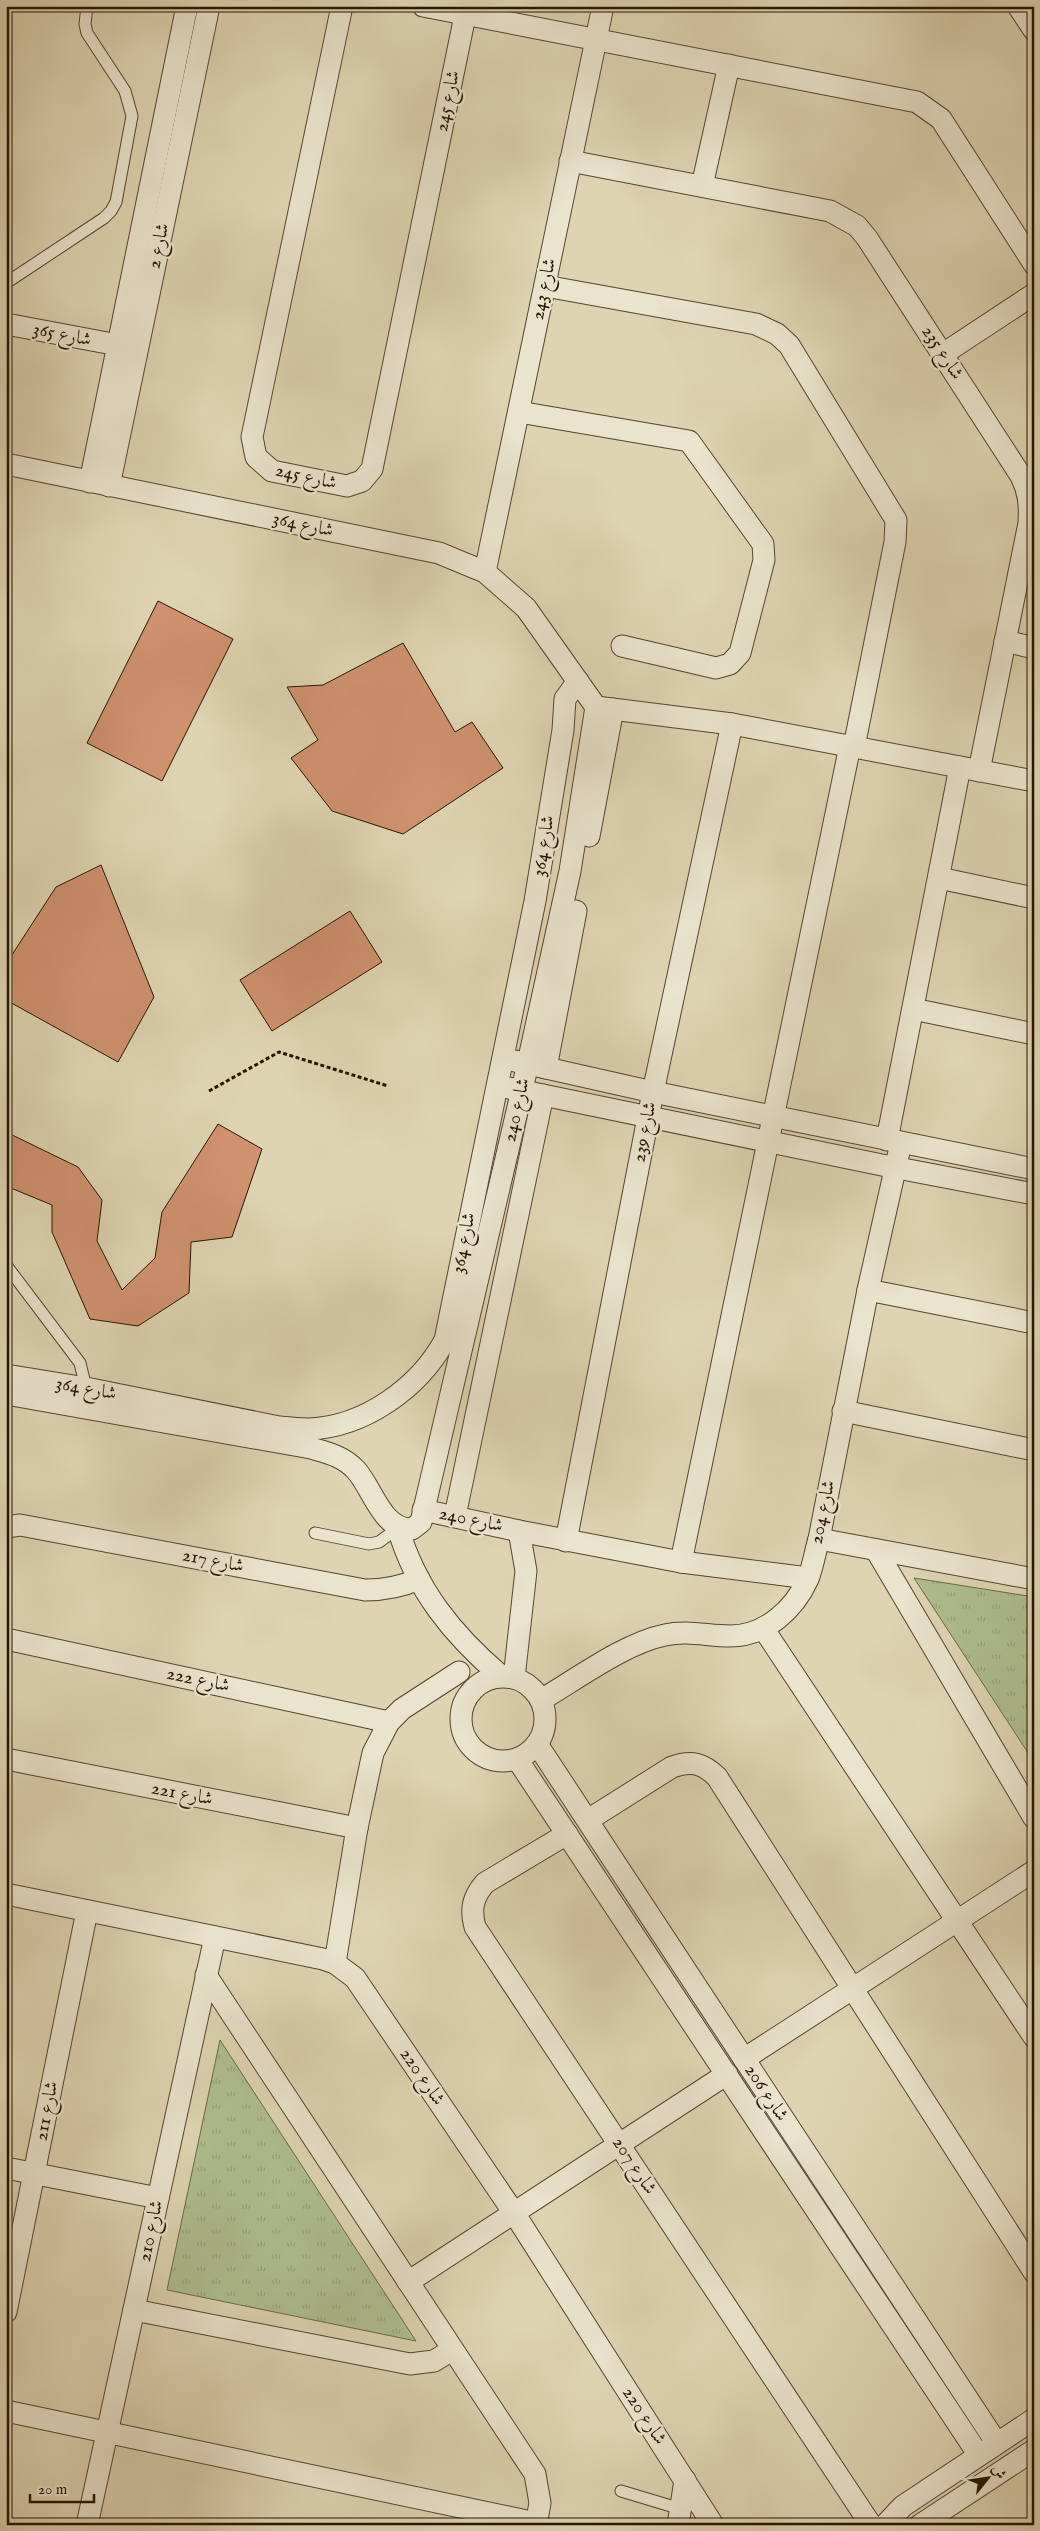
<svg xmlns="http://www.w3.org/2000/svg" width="1040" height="2531" font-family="'IM FELL English',Amiri,serif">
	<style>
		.grass { fill: url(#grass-tufts); stroke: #6a684a }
		.building { fill: #d0916f; stroke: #271404 }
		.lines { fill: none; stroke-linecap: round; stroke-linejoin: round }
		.service-casing { stroke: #554430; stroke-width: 13 }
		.minor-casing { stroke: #554430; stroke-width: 23 }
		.path { stroke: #271404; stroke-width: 3; stroke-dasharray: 4 2.5; stroke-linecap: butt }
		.service { stroke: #eae3cd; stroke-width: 11 }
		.minor { stroke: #eae3cd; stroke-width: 21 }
		.labels { text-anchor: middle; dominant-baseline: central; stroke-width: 4.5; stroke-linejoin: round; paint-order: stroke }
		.street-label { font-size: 19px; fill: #271404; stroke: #eae3cd }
	</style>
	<defs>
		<pattern id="grass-tufts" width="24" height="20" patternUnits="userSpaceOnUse" patternTransform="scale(1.25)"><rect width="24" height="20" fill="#aebd8f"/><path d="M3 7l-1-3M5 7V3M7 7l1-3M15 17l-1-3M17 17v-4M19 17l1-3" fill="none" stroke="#96a27a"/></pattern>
	</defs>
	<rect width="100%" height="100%" fill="#ded4b2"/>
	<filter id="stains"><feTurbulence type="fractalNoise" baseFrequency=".004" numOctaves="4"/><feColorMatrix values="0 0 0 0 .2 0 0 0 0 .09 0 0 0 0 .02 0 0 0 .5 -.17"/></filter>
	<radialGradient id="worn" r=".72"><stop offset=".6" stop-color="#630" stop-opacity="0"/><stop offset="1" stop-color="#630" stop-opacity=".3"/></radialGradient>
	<!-- grass -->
	<g class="grass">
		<polygon points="914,1578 1034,1597 1034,1762"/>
		<polygon points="220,2040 416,2341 167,2290"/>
	</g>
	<!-- building -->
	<g class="building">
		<polygon points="158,601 233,639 162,781 87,743"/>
		<polygon points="403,643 455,732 472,722 503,768 403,834 332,811 291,758 318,740 287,687 323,685"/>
		<polygon points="101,865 154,997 118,1062 6,1000 6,964 56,887"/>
		<polygon points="350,911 382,962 272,1031 240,980"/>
		<polygon points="218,1124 262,1149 232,1237 191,1242 189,1293 138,1326 90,1319 52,1232 52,1205 6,1186 6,1132 78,1167 102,1200 97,1241 122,1290 155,1258 162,1212"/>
	</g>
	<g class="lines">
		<!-- service casing -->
		<g class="service-casing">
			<g id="service">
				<polyline points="6,283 104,218 111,211 116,202 132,116 125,91 87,33 85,24 87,6"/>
				<polyline points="6,1265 80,1363 86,1388"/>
				<polyline points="315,1533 369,1544 379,1542 398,1528"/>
				<polyline points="621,2491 681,2509"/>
			</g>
		</g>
		<!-- minor casing -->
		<g class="minor-casing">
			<g id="minor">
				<polyline points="342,6 252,437 256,457 272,471 347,486 362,481 372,469 467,6"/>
				<polyline points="423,6 917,102 941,119 1034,264"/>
				<polyline points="1018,6 1034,30"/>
				<path d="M570 161 830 211 857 226 867 238 1021 476C1029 492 1030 505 1029 523L979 771"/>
				<polyline points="702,186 729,65"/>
				<polyline points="545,286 756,324 777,334 789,345 896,520 895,542 854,747"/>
				<polyline points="6,324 118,345"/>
				<polyline points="943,354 1034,294"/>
				<polyline points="519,412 689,441 763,544 764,560 740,653 730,664 716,668 622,646"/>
				<polyline points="6,464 439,553 485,572 526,608 596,707"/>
				<polyline points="90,482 187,6"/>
				<polyline points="109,486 209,6"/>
				<polyline points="485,572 603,6"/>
				<polyline points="1005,641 1034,648"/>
				<polyline points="596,707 732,724 1034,781"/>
				<polyline points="589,836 613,709"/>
				<polyline points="939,878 1034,898"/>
				<polyline points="913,1009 1034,1034"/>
				<polyline points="515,1061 653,1092 1034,1169"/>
				<polyline points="546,1068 576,911"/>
				<polyline points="509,1088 882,1165 1034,1194"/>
				<polyline points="887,1140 960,767"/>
				<polyline points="868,1290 1034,1323"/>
				<path d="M6 1375 86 1388 279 1427C289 1428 299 1429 309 1429 364 1427 419 1388 445 1340L535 901 563 730 565 699 578 681"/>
				<path d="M6 1394 311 1448C328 1453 343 1456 356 1470 373 1489 382 1530 412 1529L421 1522 522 1090 570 871 596 707"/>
				<polyline points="843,1411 1034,1450"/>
				<polyline points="423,1510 519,1531"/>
				<polyline points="455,1516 543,1095"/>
				<path d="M6 1527 20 1525 365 1590C386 1590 401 1587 419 1579"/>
				<path d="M398 1528C416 1590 453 1635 501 1676"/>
				<polyline points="819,1539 1034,1579"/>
				<polyline points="566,1541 653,1092 732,724"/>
				<polyline points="876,1550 1034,1818"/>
				<polyline points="681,1562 850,746"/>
				<polyline points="763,1628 1034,2037"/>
				<polyline points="6,1639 389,1722"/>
				<circle cx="503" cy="1719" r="42"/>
				<polyline points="514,1678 526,1571 519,1531 681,1562 808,1578"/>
				<path d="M541 1700C577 1679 625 1643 665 1635 687 1630 708 1636 730 1636 765 1636 794 1610 808 1579 813 1566 815 1552 819 1539L868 1290 901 1143"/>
				<polyline points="537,1744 996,2442"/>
				<polyline points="6,1759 357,1828"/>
				<polyline points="517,1759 978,2454"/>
				<path d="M588 1820 672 1767C691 1760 703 1763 717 1777L1034 2272"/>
				<path d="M567 1834 485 1883C473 1897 470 1909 475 1927L871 2525"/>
				<polyline points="6,1894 323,1959 335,1963 355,1978 514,2213 713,2525"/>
				<polyline points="335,1963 357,1828 373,1753 389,1722 402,1709 459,1672"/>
				<polyline points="206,1975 535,2474 540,2503 536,2525"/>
				<polyline points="744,2059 1034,1871"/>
				<polyline points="6,2168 158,2198"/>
				<polyline points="408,2282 727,2074"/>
				<polyline points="134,2310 410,2364 434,2361 452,2350"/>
				<polyline points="6,2312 87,1911"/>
				<polyline points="6,2411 536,2523"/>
				<polyline points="87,2525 215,1937"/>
				<polyline points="678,2525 685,2480"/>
				<polyline points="885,2525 903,2506 1034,2419"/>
				<polyline points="920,2525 1034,2450"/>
			</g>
		</g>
		<!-- path -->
		<polyline class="path" points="209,1091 279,1052 388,1086"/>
		<!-- service -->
		<use href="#service" class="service"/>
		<!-- minor -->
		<use href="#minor" class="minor"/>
	</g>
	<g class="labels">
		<!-- street labels -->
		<g class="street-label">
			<text transform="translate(448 101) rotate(-78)">شارع 245</text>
			<text transform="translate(159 246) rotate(-78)">شارع 2</text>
			<text transform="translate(544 289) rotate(-78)">شارع 243</text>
			<text transform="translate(62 335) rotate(11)">شارع 365</text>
			<text transform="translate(942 353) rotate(57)">شارع 235</text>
			<text transform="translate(306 477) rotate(13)">شارع 245</text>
			<text transform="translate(303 525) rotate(12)">شارع 364</text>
			<text transform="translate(544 846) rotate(-81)">شارع 364</text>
			<text transform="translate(517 1110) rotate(-77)">شارع 240</text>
			<text transform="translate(645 1132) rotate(-79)">شارع 239</text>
			<text transform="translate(464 1243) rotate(-79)">شارع 364</text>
			<text transform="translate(86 1389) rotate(10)">شارع 364</text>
			<text transform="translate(823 1512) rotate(-78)">شارع 204</text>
			<text transform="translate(471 1520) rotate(12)">شارع 240</text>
			<text transform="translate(213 1561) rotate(11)">شارع 217</text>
			<text transform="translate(198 1680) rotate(12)">شارع 222</text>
			<text transform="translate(182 1794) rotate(11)">شارع 221</text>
			<text transform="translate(422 2077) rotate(56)">شارع 220</text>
			<text transform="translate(766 2093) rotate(57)">شارع 206</text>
			<text transform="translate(47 2111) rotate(-79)">شارع 211</text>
			<text transform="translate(634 2166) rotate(57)">شارع 207</text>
			<text transform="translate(151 2231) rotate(-78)">شارع 210</text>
			<text transform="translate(644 2416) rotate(57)">شارع 220</text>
		</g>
	</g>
	<!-- margin -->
	<rect width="1040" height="2531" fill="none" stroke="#ded4b2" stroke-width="25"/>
	<rect x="8" y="8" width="1025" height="2516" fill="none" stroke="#271404" stroke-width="2.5"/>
	<rect x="12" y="12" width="1015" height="2506" fill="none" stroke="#271404"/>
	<!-- north arrow -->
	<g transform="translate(988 2478) rotate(60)" stroke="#eae3cd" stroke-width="4" paint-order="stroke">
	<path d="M0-4L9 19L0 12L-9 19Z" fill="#271404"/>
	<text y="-8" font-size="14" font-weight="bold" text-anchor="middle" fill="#271404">ش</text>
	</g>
	<!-- scale -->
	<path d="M30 2494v8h64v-8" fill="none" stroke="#271404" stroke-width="2.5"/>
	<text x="38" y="2494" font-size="15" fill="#271404" stroke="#eae3cd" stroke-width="4" paint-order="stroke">20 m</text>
	<rect width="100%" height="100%" filter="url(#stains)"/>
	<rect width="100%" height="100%" fill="url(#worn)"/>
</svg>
